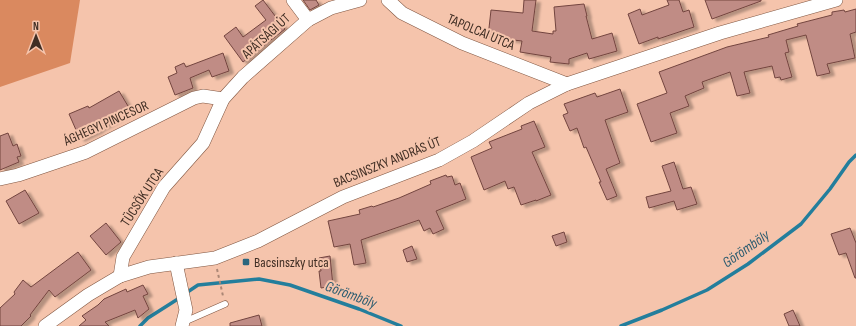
<svg xmlns="http://www.w3.org/2000/svg" width="856" height="326" font-family="'Sofia Sans Condensed',sans-serif">
	<style>
		.garden { fill: #da895f }
		.lines { fill: none; stroke-linecap: round; stroke-linejoin: round }
		.stream { stroke: #237e9c; stroke-width: 3.5 }
		.building { fill: #c08c85; stroke: #73453f; filter: url(#shadow) }
		.service-casing { stroke: #805641; stroke-width: 7 }
		.minor-casing { stroke: #805641; stroke-width: 14 }
		.path { stroke: #ab8775; stroke-width: 2; stroke-dasharray: 3 3; stroke-linecap: butt }
		.service { stroke: #fff; stroke-width: 6 }
		.minor { stroke: #fff; stroke-width: 13 }
		.poi-dot { fill: #2a667e; stroke: #f5c4ac; stroke-width: 1.5 }
		.labels { text-anchor: middle; dominant-baseline: central; stroke-width: 4; stroke-linejoin: round; paint-order: stroke }
		.street-label { font-size: 14px; fill: #402e24; stroke: #f5c4ac }
		.poi-label { font-size: 14px; fill: #402e24; stroke: #f5c4ac; text-anchor: start }
		.water-label { font-size: 15px; font-style: italic; fill: #2c5c70; stroke: #f5c4ac }
	</style>
	<defs>
		<filter id="shadow"><feDropShadow dx="4.5" dy="2.5" stdDeviation="1" flood-color="#0004"/></filter>
	</defs>
	<rect width="100%" height="100%" fill="#f5c4ac"/>
	<!-- garden -->
	<polygon class="garden" points="0,0 80,0 70,63 0,87"/>
	<g class="lines">
		<!-- stream -->
		<g class="stream">
			<polyline points="186,293 198,285 259,279 290,285 359,309 401,326"/>
			<polyline points="140,326 148,318 181,297"/>
			<polyline points="621,326 662,310 707,290 748,264 801,224 830,189 849,162 856,155"/>
		</g>
	</g>
	<!-- building -->
	<g class="building">
		<polygon points="263,0 285,29 243,62 224,36 236,27 243,37 266,20 255,6"/>
		<polygon points="303,0 316,0 319,5 310,10"/>
		<polygon points="524,0 536,0 532,31 553,34 553,31 556,31 554,7 584,4 587,16 586,16 592,39 612,33 617,51 589,59 587,53 569,59 569,64 550,62 551,57 520,52 522,41 488,37 491,10 523,13"/>
		<polygon points="667,0 679,0 683,12 689,10 694,27 658,39 658,37 639,44 628,14 640,9 642,15 669,5"/>
		<polygon points="705,0 761,0 761,1 712,19"/>
		<polygon points="856,9 856,32 850,34 855,58 827,64 830,73 817,76 806,35 786,40 789,52 785,53 792,77 781,80 780,77 775,78 772,66 744,72 750,93 737,96 730,72 702,82 704,88 685,96 689,106 670,113 677,133 651,142 637,104 667,93 659,72 727,47 769,37 768,35 798,26 797,24 832,15 832,12 844,10 845,12"/>
		<polygon points="223,53 229,71 212,77 209,70 190,78 193,88 175,95 168,77 177,73 175,67 184,63 186,67"/>
		<polygon points="620,89 628,112 605,120 620,163 606,169 617,196 607,200 599,182 601,182 586,147 584,148 577,128 570,131 563,115 568,113 564,104 595,93 597,97"/>
		<polygon points="119,91 131,111 99,129 99,130 80,139 69,114 88,106 89,108"/>
		<polygon points="534,121 545,147 532,152 551,195 536,201 536,200 521,205 514,187 508,189 505,181 484,190 471,157 492,148 489,142 522,129 521,126"/>
		<polygon points="8,133 13,146 17,144 21,156 17,157 19,162 0,170 0,136"/>
		<polygon points="674,162 683,189 691,187 697,204 677,210 674,201 649,208 646,197 671,191 662,166"/>
		<polygon points="446,175 447,177 452,176 455,185 460,183 466,199 436,211 444,229 433,234 430,228 424,231 419,220 361,240 366,263 354,265 350,244 334,247 328,221 360,214 359,210 372,206 373,207 399,198 431,184 430,181"/>
		<polygon points="25,190 39,213 19,224 6,201"/>
		<polygon points="106,223 121,242 106,255 90,236"/>
		<polygon points="850,228 856,243 856,278 855,278 846,253 839,255 831,234"/>
		<polygon points="564,232 567,242 556,246 552,236"/>
		<polygon points="412,246 417,259 407,262 403,250"/>
		<polygon points="78,252 91,270 55,297 49,290 30,315 31,316 21,326 0,326 0,308 15,294 14,292 23,280 31,287"/>
		<polygon points="330,256 333,286 321,288 319,271 321,271 319,258"/>
		<polygon points="143,285 148,294 143,296 149,309 138,318 135,310 105,322 109,326 79,326 86,320 82,316 98,305 104,299 126,289 127,292"/>
		<polygon points="793,310 797,319 800,326 789,326 784,314"/>
		<polygon points="259,315 262,326 230,326 230,323"/>
	</g>
	<g class="lines">
		<!-- service casing -->
		<g class="service-casing">
			<polyline id="service" points="184,322 225,304"/>
		</g>
		<!-- minor casing -->
		<g class="minor-casing">
			<g id="minor">
				<polyline points="293,0 308,20"/>
				<polyline points="388,0 402,13 462,43 567,84"/>
				<polyline points="0,179 18,175 86,152 194,98 203,96 223,99"/>
				<polyline points="176,263 186,310 182,326"/>
				<polyline points="120,276 123,257 164,187 203,143 223,99 243,77 308,20 331,8 360,0"/>
				<polyline points="45,326 88,295 120,276 149,267 215,258 258,241 343,197 439,160 473,141 529,103 567,84 720,33 836,0"/>
			</g>
		</g>
		<!-- path -->
		<polyline class="path" points="217,269 223,296"/>
		<!-- service -->
		<use href="#service" class="service"/>
		<!-- minor -->
		<use href="#minor" class="minor"/>
	</g>
	<!-- markers -->
	<rect class="poi-dot" x="242" y="258" width="8" height="8" rx="2"/>
	<g class="labels">
		<!-- street labels -->
		<g class="street-label">
			<text transform="translate(481 32) rotate(23)">TAPOLCAI UTCA</text>
			<text transform="translate(266 36) rotate(-42)">APÁTSÁGI ÚT</text>
			<text transform="translate(106 123) rotate(-24)">ÁGHEGYI PINCESOR</text>
			<text transform="translate(387 162) rotate(-22)">BACSINSZKY ANDRÁS ÚT</text>
			<text transform="translate(142 197) rotate(-57)">TÜCSÖK UTCA</text>
		</g>
		<!-- poi labels -->
		<g class="poi-label">
			<text x="254" y="262">Bacsinszky utca</text>
		</g>
		<!-- water labels -->
		<g class="water-label">
			<text transform="translate(746 249) rotate(-35)">Görömböly</text>
			<text transform="translate(351 295) rotate(20)">Görömböly</text>
		</g>
	</g>
	<!-- north arrow -->
	<g transform="translate(36 36)" stroke="#f5c4ac" stroke-width="3" paint-order="stroke">
	<path d="M0-3L7 15L0 10L-7 15Z" fill="#402e24"/>
	<text y="-6" font-size="11" font-weight="bold" text-anchor="middle" fill="#402e24">N</text>
	</g>
</svg>
